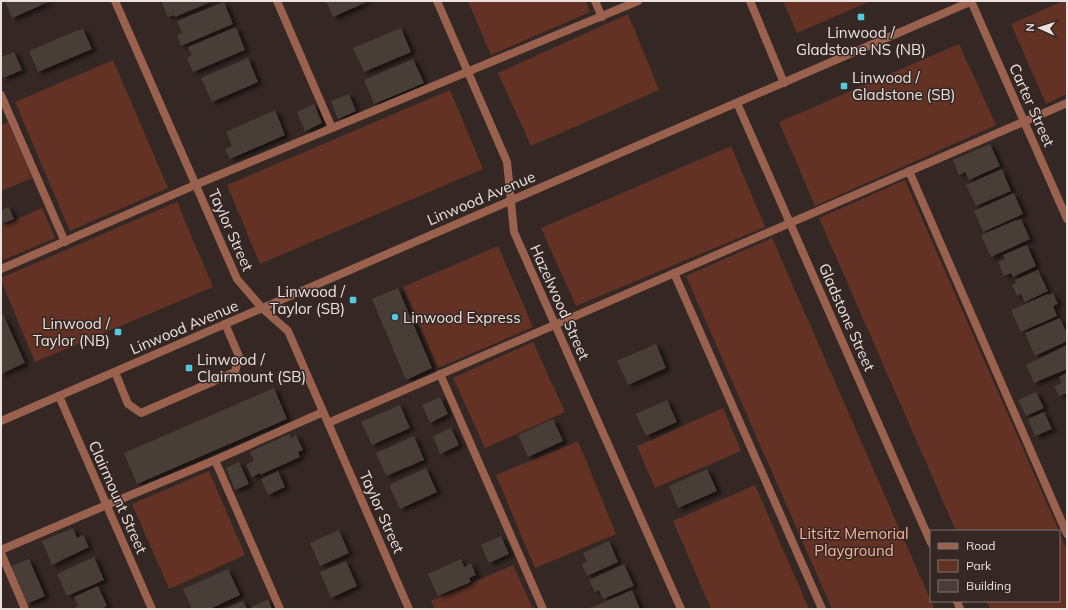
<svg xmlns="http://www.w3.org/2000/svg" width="1068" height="610" font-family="Mulish,sans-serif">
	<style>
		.green { fill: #633224 }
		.building { fill: #4a3c38; filter: url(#shadow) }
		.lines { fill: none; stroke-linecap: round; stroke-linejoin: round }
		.service { stroke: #9a614f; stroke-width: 8 }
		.minor { stroke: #9a614f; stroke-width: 8 }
		.tertiary { stroke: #9a614f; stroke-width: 8 }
		.poi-dot { fill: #55cadf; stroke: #352824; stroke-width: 1.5 }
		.labels { text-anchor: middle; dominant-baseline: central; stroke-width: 3; stroke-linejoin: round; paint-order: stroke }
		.poi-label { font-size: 15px; fill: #ebe2e0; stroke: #352824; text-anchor: start }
		.street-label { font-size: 15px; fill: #ebe2e0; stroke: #352824 }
		.park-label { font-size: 15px; fill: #fbb49f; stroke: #352824 }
	</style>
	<defs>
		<filter id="shadow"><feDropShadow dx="4.5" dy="2.5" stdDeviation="2" flood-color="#0009"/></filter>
	</defs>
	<rect width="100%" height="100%" fill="#352824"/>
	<!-- green -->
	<g class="green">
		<polygon points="468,1 586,1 590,12 491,55"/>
		<polygon points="783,1 871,1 797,33"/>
		<polygon points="1063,1 1067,1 1067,94 1046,104 1011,24"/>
		<polygon points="628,14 659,90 531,146 498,73"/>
		<polygon points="959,44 996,125 815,206 779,122"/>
		<polygon points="113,60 168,188 70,231 15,102"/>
		<polygon points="450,90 483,169 260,264 227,185"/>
		<polygon points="8,122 32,178 1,191 1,125"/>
		<polygon points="731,146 765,227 576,306 541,228"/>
		<polygon points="905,180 1059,531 956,531 819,218"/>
		<polygon points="177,202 213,287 35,362 1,280 1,278"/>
		<polygon points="42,208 55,238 1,261 1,226"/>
		<polygon points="772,238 931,601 935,609 832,609 686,276"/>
		<polygon points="498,246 533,327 438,368 403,287"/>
		<polygon points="533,342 565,412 485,448 453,378"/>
		<polygon points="723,408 741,451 655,488 637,446"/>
		<polygon points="578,441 616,534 535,568 496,475"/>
		<polygon points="209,471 245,555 169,589 132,504"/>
		<polygon points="755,485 809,609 711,609 673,521"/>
		<polygon points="1059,532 1067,550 1067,609 990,609 987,601 1059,601"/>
		<polygon points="513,565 533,609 435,609 431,601"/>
	</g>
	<!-- building -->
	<g class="building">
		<polygon points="5,1 51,1 12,18"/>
		<polygon points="167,1 213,1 175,17 174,15 168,17 162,3"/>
		<polygon points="326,1 369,1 333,17"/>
		<polygon points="224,2 233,24 181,46 177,35 182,33 177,21"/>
		<polygon points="236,27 245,50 193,72 187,58 192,55 188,47"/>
		<polygon points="401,28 411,52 364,72 353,48"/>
		<polygon points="83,29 92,49 38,72 29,51 78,30 78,31"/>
		<polygon points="14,52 22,70 3,78 1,74 1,57"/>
		<polygon points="248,58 258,82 212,102 201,78"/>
		<polygon points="413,59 424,83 374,104 364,80"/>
		<polygon points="349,94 356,111 338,119 331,101"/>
		<polygon points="314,104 322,123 305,131 297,112"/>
		<polygon points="275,110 285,135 230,159 225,149 232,146 226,132"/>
		<polygon points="990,144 1000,166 969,180 965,172 959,175 953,160"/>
		<polygon points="1002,169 1011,191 976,206 966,185"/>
		<polygon points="1014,193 1023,214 983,232 974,211"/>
		<polygon points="9,207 14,219 1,224 1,210"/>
		<polygon points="1021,219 1030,239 991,257 981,235 1016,220 1016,221"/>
		<polygon points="1027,245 1036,266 1013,277 1011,273 1004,276 998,262 1005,259 1003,255"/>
		<polygon points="1038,270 1048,291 1025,302 1021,294 1017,296 1012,285 1016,283 1015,280"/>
		<polygon points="398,288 432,368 406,380 372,299"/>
		<polygon points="1053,293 1058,304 1053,306 1057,316 1021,332 1011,310 1048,294 1048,295"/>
		<polygon points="3,314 25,363 1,374 1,315"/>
		<polygon points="1060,318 1067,334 1067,341 1035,356 1025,333"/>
		<polygon points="656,344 666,368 628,385 617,361"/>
		<polygon points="1067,345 1067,369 1034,383 1026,365"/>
		<polygon points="1067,373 1067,393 1059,396 1054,386 1062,383 1059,377"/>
		<polygon points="274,388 287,419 137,484 124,453"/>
		<polygon points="1036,392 1044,408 1026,416 1018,400"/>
		<polygon points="440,397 448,414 430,423 422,405"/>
		<polygon points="667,400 677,422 646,436 636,414"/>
		<polygon points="400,405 410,428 372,445 361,422"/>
		<polygon points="1044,412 1052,429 1035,436 1028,419"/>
		<polygon points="553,419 563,441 528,457 518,435"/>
		<polygon points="451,428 459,445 440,454 433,436"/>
		<polygon points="289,434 291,438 296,435 303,450 298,452 300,457 260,475 260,473 252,477 246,465 254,461 250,452"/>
		<polygon points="414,436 424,460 386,476 376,453"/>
		<polygon points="239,462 249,484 235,490 226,468"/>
		<polygon points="426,468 437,492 400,509 389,485"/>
		<polygon points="707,469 717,491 678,508 669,486"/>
		<polygon points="278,471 285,487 268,495 261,479"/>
		<polygon points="73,528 77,538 83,535 89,547 52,565 42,541"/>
		<polygon points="339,530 349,553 320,566 310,543"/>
		<polygon points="501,536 509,554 489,563 481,545"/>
		<polygon points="609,541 618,562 587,576 582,564 587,562 583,553"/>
		<polygon points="94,557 104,580 67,596 57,574"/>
		<polygon points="29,559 45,596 27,604 10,567"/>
		<polygon points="461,559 464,567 471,563 476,575 469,578 471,582 438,596 428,574"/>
		<polygon points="346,561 357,586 331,598 320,572"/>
		<polygon points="624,564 634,586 603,599 599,590 595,592 589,580"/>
		<polygon points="228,569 240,595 210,609 192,609 183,589"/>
		<polygon points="98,586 107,606 102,609 72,609 78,606 74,597"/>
		<polygon points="632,590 640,609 588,609"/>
		<polygon points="268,599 272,609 252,609 251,607"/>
		<polygon points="243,601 247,609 224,609"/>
	</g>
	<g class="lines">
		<!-- service -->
		<g class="service">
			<polyline points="277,1 332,128"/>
			<polyline points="595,1 602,17"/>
			<polyline points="1,95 65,242"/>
			<polyline points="909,171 1067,534"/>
			<polyline points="1,269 195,185 638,1"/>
			<polyline points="674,273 822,609"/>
			<polyline points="115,372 128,404 141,413 235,372 239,356 225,324"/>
			<polyline points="440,374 543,609"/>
			<polyline points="328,423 1067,103"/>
			<polyline points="215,460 280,609"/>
			<polyline points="1,550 90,512 215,460 323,412"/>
			<polyline points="1,553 25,609"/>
		</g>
		<!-- minor -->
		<g class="minor">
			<polyline points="115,1 237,279 262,308 288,331 409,609"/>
			<polyline points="437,1 507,162 514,232 681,609"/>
			<polyline points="750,1 784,83"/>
			<polyline points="971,1 1067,219"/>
			<polyline points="737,103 931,543"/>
			<polyline points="59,396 152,609"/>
			<polyline points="957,601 960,609"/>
		</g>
		<!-- tertiary -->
		<polyline class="tertiary" points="1,421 972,1"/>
	</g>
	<!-- markers -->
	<g class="poi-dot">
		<rect x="857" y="13" width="8" height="8" rx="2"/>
		<rect x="840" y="82" width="8" height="8" rx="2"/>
		<rect x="349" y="296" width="8" height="8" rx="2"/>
		<circle cx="395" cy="317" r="4"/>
		<rect x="114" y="328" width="8" height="8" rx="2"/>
		<rect x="185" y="364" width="8" height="8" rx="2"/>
	</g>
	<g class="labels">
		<!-- poi labels -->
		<g class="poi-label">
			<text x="861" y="32" text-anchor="middle">Linwood /<tspan x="861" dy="17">Gladstone NS (NB)</tspan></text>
			<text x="852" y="77">Linwood /<tspan x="852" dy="17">Gladstone (SB)</tspan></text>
			<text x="345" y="291" text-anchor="end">Linwood /<tspan x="345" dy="17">Taylor (SB)</tspan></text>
			<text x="403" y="317">Linwood Express</text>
			<text x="110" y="323" text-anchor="end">Linwood /<tspan x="110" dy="17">Taylor (NB)</tspan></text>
			<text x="197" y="359">Linwood /<tspan x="197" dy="17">Clairmount (SB)</tspan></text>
		</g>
		<!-- street labels -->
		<g class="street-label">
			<text transform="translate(1032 105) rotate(66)">Carter Street</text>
			<text transform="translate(481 198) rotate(-23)">Linwood Avenue</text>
			<text transform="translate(231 230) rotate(66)">Taylor Street</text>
			<text transform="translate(560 302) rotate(66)">Hazelwood Street</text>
			<text transform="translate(847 317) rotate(66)">Gladstone Street</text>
			<text transform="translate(184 327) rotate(-23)">Linwood Avenue</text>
			<text transform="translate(118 497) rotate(66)">Clairmount Street</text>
			<text transform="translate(382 512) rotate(66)">Taylor Street</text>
		</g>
		<!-- park labels -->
		<g class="park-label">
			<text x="854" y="533">Litsitz Memorial<tspan x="854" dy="17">Playground</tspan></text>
		</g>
	</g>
	<!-- border -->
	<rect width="1068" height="610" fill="none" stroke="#ebe2e0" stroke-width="4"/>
	<!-- legend -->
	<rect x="930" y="530" width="130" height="72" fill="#352824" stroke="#7e726f"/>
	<rect x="938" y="543" width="20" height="6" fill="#9a614f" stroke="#7e726f"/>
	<text x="966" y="550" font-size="12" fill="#ebe2e0">Road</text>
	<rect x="938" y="560" width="20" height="12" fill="#633224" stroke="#7e726f"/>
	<text x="966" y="570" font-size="12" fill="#ebe2e0">Park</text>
	<rect x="938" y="580" width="20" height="12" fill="#4a3c38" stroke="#7e726f"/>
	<text x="966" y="590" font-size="12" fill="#ebe2e0">Building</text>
	<!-- north arrow -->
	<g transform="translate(1040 28) rotate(273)" stroke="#352824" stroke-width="3" paint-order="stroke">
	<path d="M0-3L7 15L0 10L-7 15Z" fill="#ebe2e0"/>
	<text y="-6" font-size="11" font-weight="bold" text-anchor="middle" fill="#ebe2e0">N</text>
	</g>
</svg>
